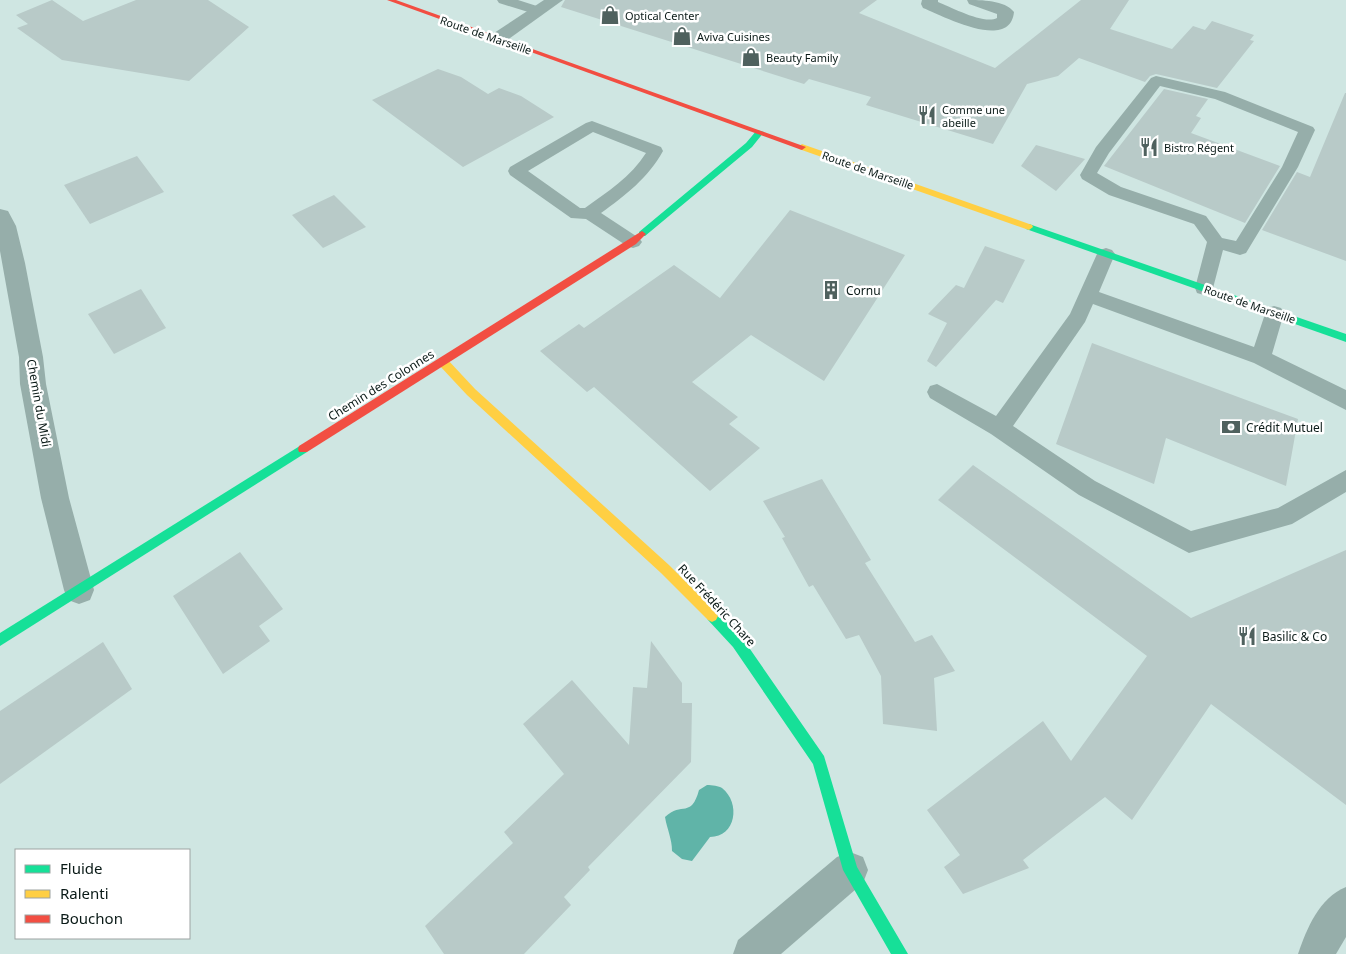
<svg xmlns="http://www.w3.org/2000/svg" width="1346" height="954" font-family="'Noto Sans',sans-serif">
	<style>
		.water { fill: #60b4a8 }
		.building { fill: #b8cac8 }
		.lines { fill: none; stroke-linecap: round; stroke-linejoin: round }
		.lane { fill: #96aeaa; fill-rule: evenodd }
		.street { fill: #96aeaa; fill-rule: evenodd }
		.fast { fill: #16e098; fill-rule: evenodd }
		.slow { fill: #ffcf43; fill-rule: evenodd }
		.jam { fill: #f24e42; fill-rule: evenodd }
		.labels { text-anchor: middle; dominant-baseline: central; stroke-width: 5; stroke-linejoin: round; paint-order: stroke }
		.far-poi-label { font-size: 11px; fill: #0a1a17; stroke: #fff; text-anchor: start }
		.far-street-label { font-size: 11px; fill: #0a1a17; stroke: #fff }
		.poi-label { font-size: 12px; fill: #0a1a17; stroke: #fff; text-anchor: start }
		.street-label { font-size: 12px; fill: #0a1a17; stroke: #fff }
	</style>
	<rect width="100%" height="100%" fill="#cfe6e2"/>
	<!-- water -->
	<path class="water" d="M707 785C712 785 719 786 722 788 741 803 736 837 710 837L692 861 682 859 672 851C672 839 667 829 665 817 682 801 691 819 699 790Z"/>
	<!-- building -->
	<g class="building">
		<polygon points="52,0 83,21 136,0 208,0 249,27 189,81 62,60 17,28 28,24 16,15"/>
		<polygon points="565,0 877,0 859,13 995,68 1081,0 1129,0 1110,29 1172,49 1193,26 1205,30 1212,21 1254,35 1250,40 1254,41 1217,88 1156,74 1150,76 1145,82 1079,58 1058,76 1027,84 993,144 866,105 871,97 809,79 804,84 561,7"/>
		<polygon points="438,69 461,77 488,94 499,88 521,96 554,117 463,167 372,100"/>
		<polygon points="1164,89 1208,99 1196,116 1201,118 1191,133 1280,166 1245,223 1104,166"/>
		<polygon points="1345,93 1346,93 1346,261 1262,230 1297,172 1310,177"/>
		<polygon points="1036,145 1085,159 1056,191 1021,166"/>
		<polygon points="137,156 164,192 90,224 64,185"/>
		<polygon points="334,195 366,227 323,248 292,215"/>
		<polygon points="790,210 905,255 824,381 751,335 692,382 738,417 729,424 760,448 710,491 594,387 587,392 540,351 579,324 584,328 674,265 720,298"/>
		<polygon points="985,246 1025,260 1003,303 996,300 936,367 927,361 947,323 928,314 956,285 964,288"/>
		<polygon points="141,289 166,328 114,354 88,314"/>
		<polygon points="1092,343 1298,419 1286,486 1166,438 1154,484 1056,444"/>
		<polygon points="973,465 1191,618 1346,550 1346,805 1211,704 1132,820 1105,797 1023,860 1029,868 963,894 944,867 960,855 927,810 1043,721 1071,761 1147,656 938,500"/>
		<polygon points="822,479 871,560 865,563 915,642 932,635 955,671 934,678 937,731 883,724 881,676 859,635 846,639 813,585 809,587 782,538 785,537 763,501"/>
		<polygon points="240,552 283,609 259,626 270,641 223,674 173,596"/>
		<polygon points="651,641 682,683 682,703 692,703 691,762 588,867 590,870 564,897 571,905 524,954 444,954 425,926 513,843 504,832 564,774 523,724 572,680 629,745 633,687 647,688"/>
		<polygon points="103,642 132,689 0,784 0,711"/>
	</g>
	<g class="lines">
		<!-- lane -->
		<g class="lane">
			<polygon points="497,0 518,0 543,8 545,11 538,15 499,3"/>
			<path d="M1156 76 1225 92 1313 127 1315 130 1298 167 1246 253 1240 255 1223 250 1213 288 1211 293 1204 295 1197 293 1195 288 1207 242 1194 224 1109 195 1082 179 1080 175 1096 147 1151 78ZM1160 86 1215 99 1298 132 1282 167 1236 241 1222 238 1206 216 1121 187 1097 173 1109 153Z"/>
			<path d="M592 121 661 147 663 151C648 178 626 195 601 213L639 238 642 242 639 246 633 248 627 246 586 219 571 218 510 175 508 171 510 167 586 123ZM593 132 646 153C631 177 607 192 585 208H580L528 171Z"/>
			<polygon points="1106,248 1112,250 1115,254 1099,292 1254,347 1267,308 1274,306 1281,308 1284,313 1272,354 1346,390 1346,410 1254,363 1093,304 1085,322 1013,426 1095,481 1191,531 1278,508 1346,470 1346,492 1292,524 1189,553 1079,495 991,434 930,398 927,392 930,386 937,384 996,416 1070,314 1097,254 1100,250"/>
		</g>
		<!-- street -->
		<g class="street">
			<polygon points="544,0 563,0 503,43 497,44 491,43 488,39 491,35"/>
			<path d="M922 0H938V2C951 7 984 25 997 18V14L969 4 967 0C981 0 1005 0 1014 12 1010 52 943 16 923 8L921 4Z"/>
			<polygon points="0,209 8,211 16,226 25,263 43,357 46,384 69,498 94,590 90,600 79,604 68,600 64,590 41,498 20,384 19,357 0,251"/>
			<polygon points="850,852 863,857 868,870 863,883 781,954 733,954 738,940 837,857"/>
			<path d="M1346 887V937L1336 954H1298C1307 928 1319 898 1346 887Z"/>
		</g>
		<!-- fast -->
		<g class="fast">
			<polygon points="757,130 764,132 752,147 645,236 639,236 639,232 746,143"/>
			<polygon points="1029,224 1346,334 1346,342 1026,229 1025,227"/>
			<polygon points="303,444 307,446 308,449 307,452 0,646 0,633"/>
			<polygon points="712,610 716,612 743,639 824,756 857,867 908,954 891,954 843,870 813,764 733,647 708,620 706,616 708,612"/>
		</g>
		<!-- slow -->
		<g class="slow">
			<polygon points="802,144 1032,225 1033,227 1029,230 1026,229 799,149 798,147"/>
			<polygon points="443,358 447,359 475,389 669,565 716,612 718,616 716,620 712,622 708,620 661,573 467,395 439,365 438,362 439,359"/>
		</g>
		<!-- jam -->
		<g class="jam">
			<polygon points="387,0 396,0 806,147 802,150 799,149"/>
			<polygon points="642,231 646,234 636,244 307,452 299,452 298,449 299,446"/>
		</g>
	</g>
	<!-- icons -->
	<defs>
		<g id="shop-bare" transform="scale(1.5)"><path d="M-5-2.5h2.3a2.7 3.5 0 0 1 5.4 0H5L5.5 6h-11ZM-1.5-2.5h3a1.5 2.3 0 0 0-3 0Z" fill="#4f615e" stroke="#fff" stroke-width="2.5" paint-order="stroke"/></g>
		<g id="restaurant-bare" transform="scale(1.5)"><path d="M-5-6h1v4h1v-4h1v4h1v-4h1v5L-1.5 .5V6h-2V.5L-5-1ZM5-6V6H3V1.5H1.5Q1.5-4 5-6Z" fill="#4f615e" stroke="#fff" stroke-width="2.5" paint-order="stroke"/></g>
		<g id="building-bare" transform="scale(1.5)"><path d="M-4-6H4V6H1V3H-1V6H-4ZM-2.5-4.3h1.7v1.8h-1.7ZM.8-4.3h1.7v1.8H.8ZM-2.5-1h1.7V.8h-1.7ZM.8-1h1.7V.8H.8Z" fill="#4f615e" stroke="#fff" stroke-width="2.5" paint-order="stroke"/></g>
		<g id="bank-bare" transform="scale(1.5)"><path d="M-6-4H6V4H-6ZM0-2.3a2.3 2.3 0 1 0 0 4.6a2.3 2.3 0 1 0 0-4.6Z" fill="#4f615e" stroke="#fff" stroke-width="2.5" paint-order="stroke"/></g>
	</defs>
	<g fill-rule="evenodd">
		<use href="#shop-bare" x="610" y="15"/>
		<use href="#shop-bare" x="682" y="36"/>
		<use href="#shop-bare" x="751" y="57"/>
		<use href="#restaurant-bare" x="927" y="115"/>
		<use href="#restaurant-bare" x="1149" y="147"/>
		<use href="#building-bare" x="831" y="290"/>
		<use href="#bank-bare" x="1231" y="427"/>
		<use href="#restaurant-bare" x="1247" y="636"/>
	</g>
	<g class="labels">
		<!-- far-poi labels -->
		<g class="far-poi-label">
			<text x="625" y="15">Optical Center</text>
			<text x="697" y="36">Aviva Cuisines</text>
			<text x="766" y="57">Beauty Family</text>
			<text x="942" y="109">Comme une<tspan x="942" dy="13">abeille</tspan></text>
			<text x="1164" y="147">Bistro Régent</text>
		</g>
		<!-- far-street labels -->
		<g class="far-street-label">
			<text transform="translate(486 35) rotate(19)">Route de Marseille</text>
			<text transform="translate(868 170) rotate(19)">Route de Marseille</text>
			<text transform="translate(1250 304) rotate(19)">Route de Marseille</text>
		</g>
		<!-- poi labels -->
		<g class="poi-label">
			<text x="846" y="290">Cornu</text>
			<text x="1246" y="427">Crédit Mutuel</text>
			<text x="1262" y="636">Basilic &amp; Co</text>
		</g>
		<!-- street labels -->
		<g class="street-label">
			<text transform="translate(381 385) rotate(-32)">Chemin des Colonnes</text>
			<text transform="translate(39 403) rotate(80)">Chemin du Midi</text>
			<text transform="translate(717 605) rotate(47)">Rue Frédéric Chare</text>
		</g>
	</g>
	<!-- legend -->
	<rect x="15" y="849" width="175" height="90" fill="#ffffff" stroke="#9da3a2"/>
	<rect x="25" y="865" width="25" height="8" fill="#16e098" stroke="#9da3a2"/>
	<text x="60" y="874" font-size="15" fill="#0a1a17">Fluide</text>
	<rect x="25" y="890" width="25" height="8" fill="#ffcf43" stroke="#9da3a2"/>
	<text x="60" y="899" font-size="15" fill="#0a1a17">Ralenti</text>
	<rect x="25" y="915" width="25" height="8" fill="#f24e42" stroke="#9da3a2"/>
	<text x="60" y="924" font-size="15" fill="#0a1a17">Bouchon</text>
</svg>
